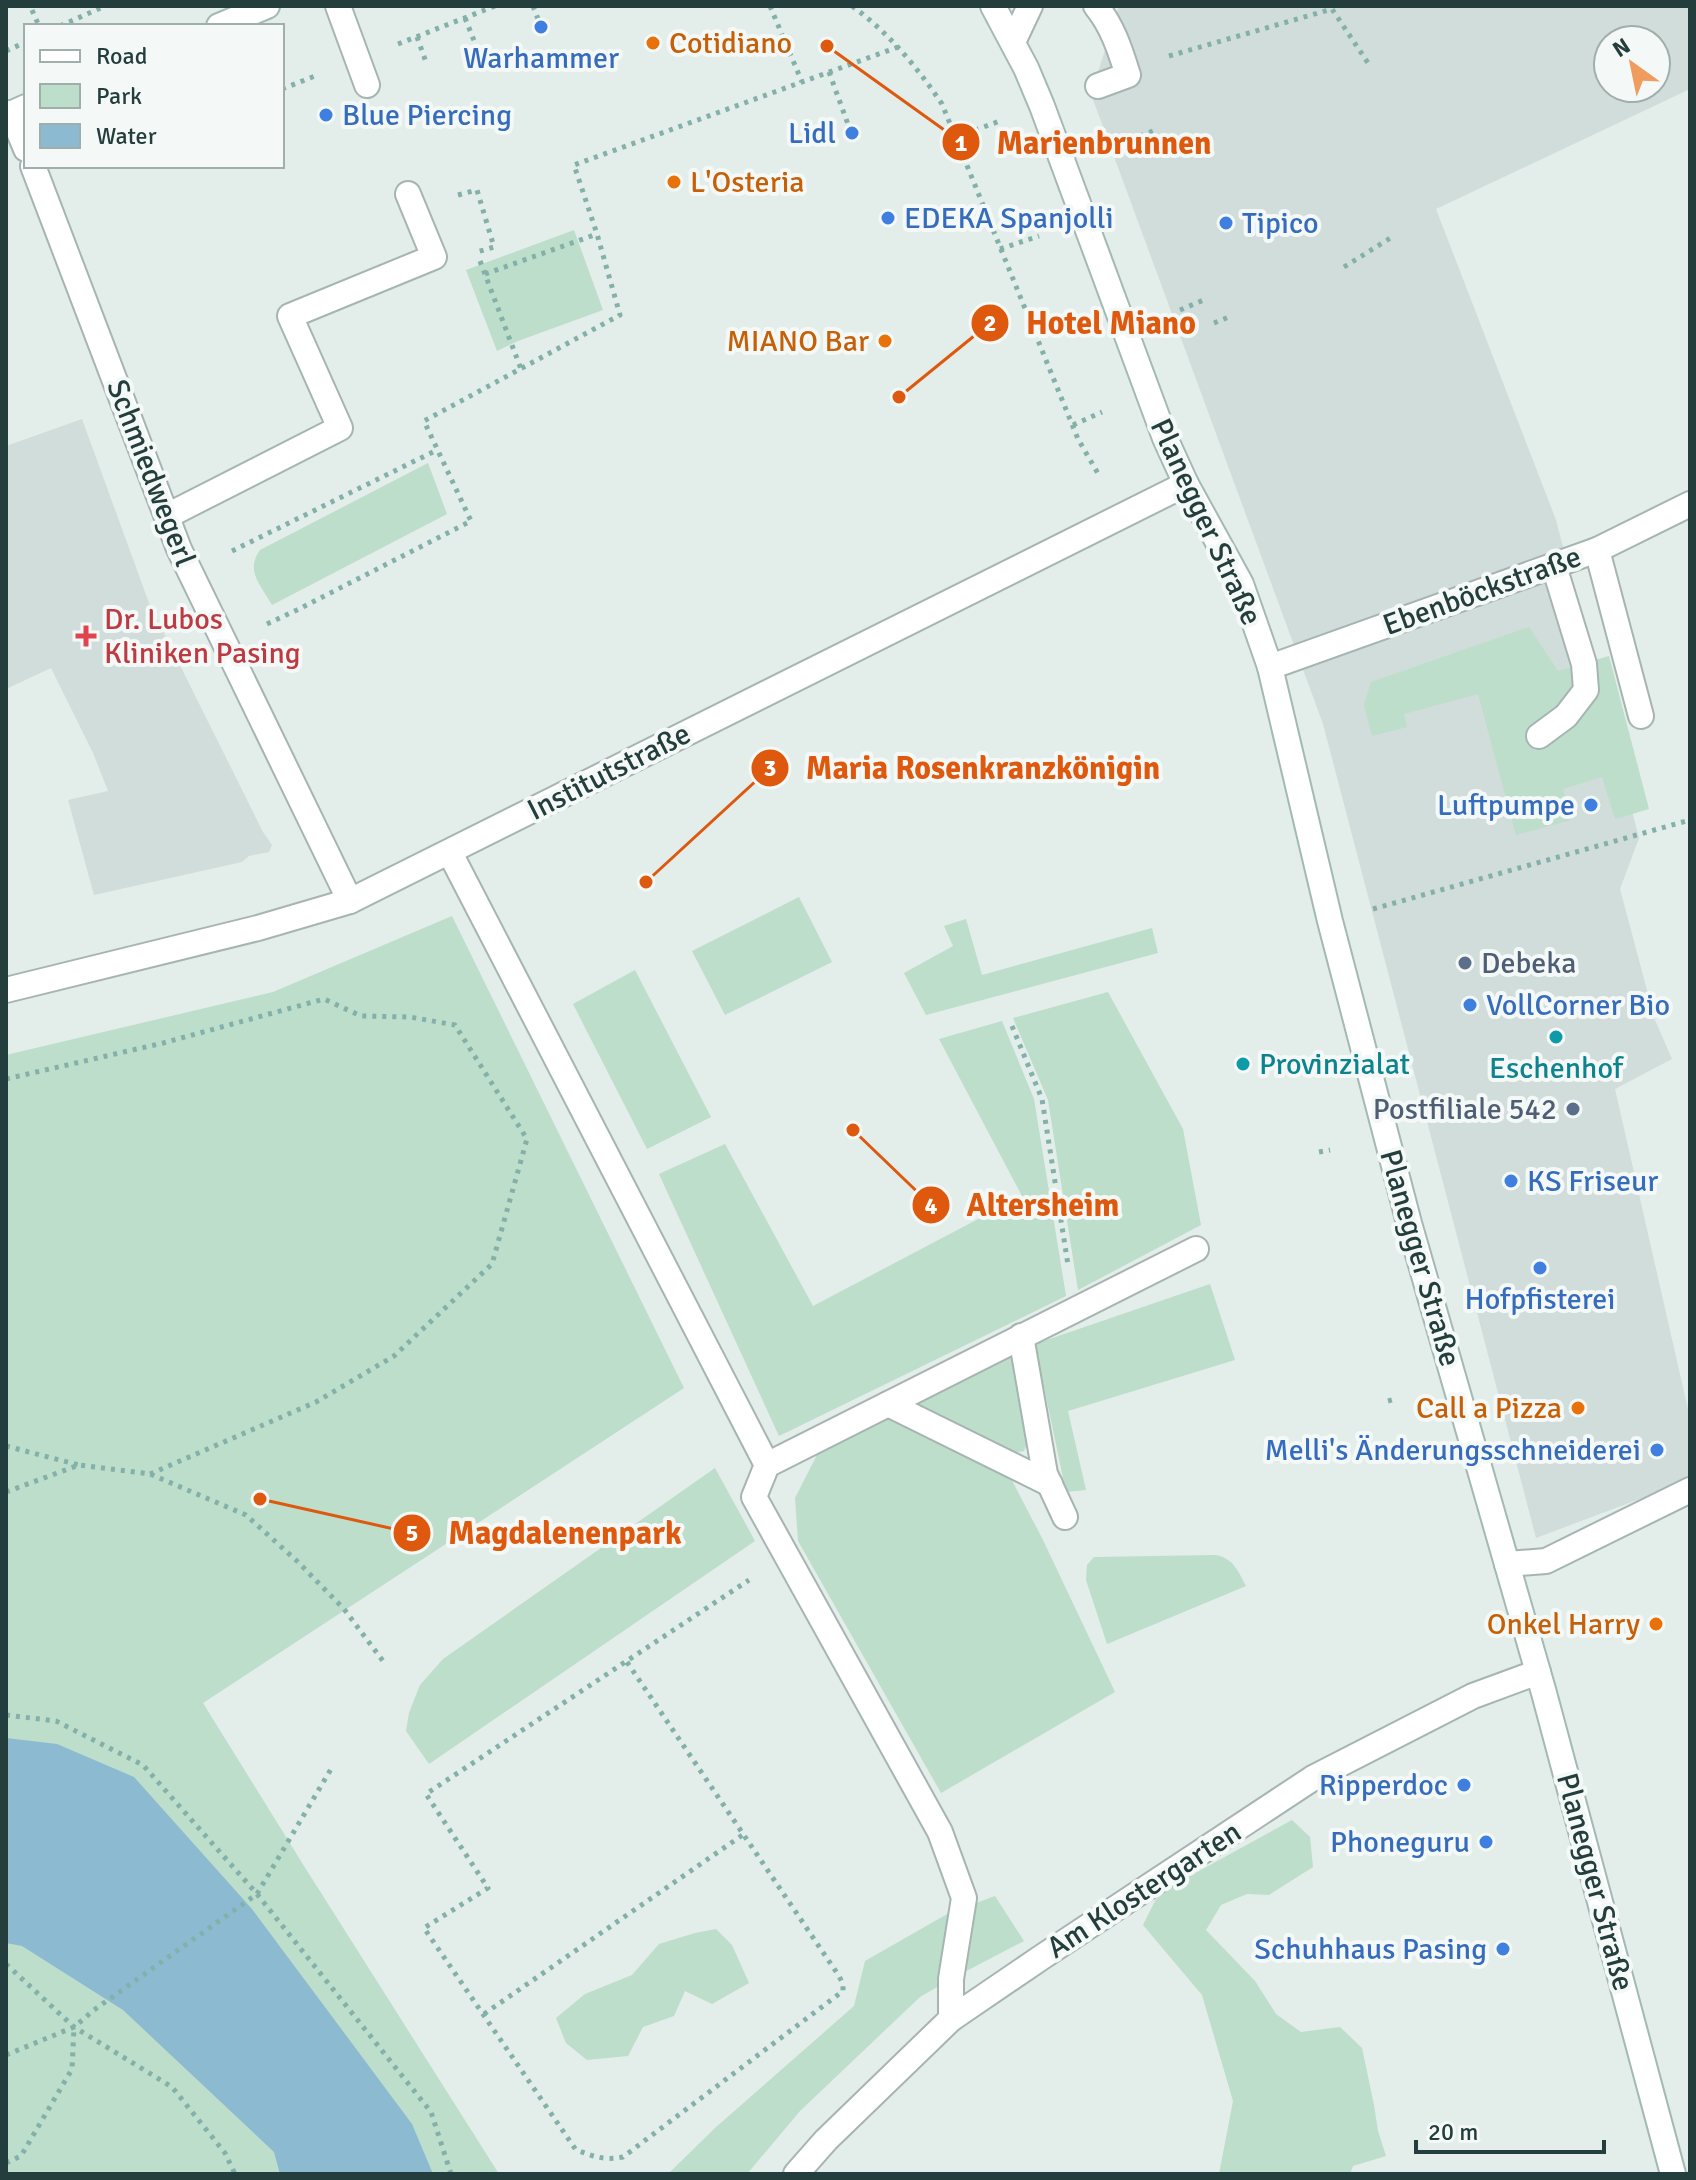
<svg xmlns="http://www.w3.org/2000/svg" width="1696" height="2180" font-family="Signika,sans-serif">
	<style>
		.built { fill: #d1ddda; fill-rule: evenodd }
		.green { fill: #bcdecb }
		.water { fill: #8cbad1 }
		.lines { fill: none; stroke-linecap: round; stroke-linejoin: round }
		.lane-casing { stroke: #a6b5b2; stroke-width: 28 }
		.street-casing { stroke: #a6b5b2; stroke-width: 28 }
		.secondary-casing { stroke: #a2b9b4; stroke-width: 28 }
		.path { stroke: #84b0aa; stroke-width: 5; stroke-dasharray: 4 6; stroke-linecap: butt }
		.lane { stroke: #fff; stroke-width: 24 }
		.street { stroke: #fff; stroke-width: 24 }
		.secondary { stroke: #fff; stroke-width: 24 }
		.shop-dot { fill: #3f7fe0; stroke: #f4f9f7; stroke-width: 3 }
		.food-dot { fill: #e8710a; stroke: #f4f9f7; stroke-width: 3 }
		.health-dot { fill: #e0444e; stroke: #f4f9f7; stroke-width: 3 }
		.service-dot { fill: #5c6f8a; stroke: #f4f9f7; stroke-width: 3 }
		.culture-dot { fill: #0f9aa8; stroke: #f4f9f7; stroke-width: 3 }
		.labels { text-anchor: middle; dominant-baseline: central; stroke-width: 8; stroke-linejoin: round; paint-order: stroke }
		.food-label { font-size: 30px; fill: #c56008; stroke: #f4f9f7; text-anchor: end }
		.shop-label { font-size: 30px; fill: #366cbe; stroke: #f4f9f7; text-anchor: end }
		.street-label { font-size: 30px; fill: #233e3c; stroke: #f4f9f7 }
		.health-label { font-size: 30px; fill: #be3a42; stroke: #f4f9f7; text-anchor: start }
		.service-label { font-size: 30px; fill: #4e5e75; stroke: #f4f9f7; text-anchor: start }
		.culture-label { font-size: 30px; fill: #0d838f; stroke: #f4f9f7; text-anchor: start }
		.leader { fill: none; stroke: #de580e; stroke-width: 3 }
		.callout-dot { fill: #de580e; stroke: #f4f9f7; stroke-width: 3 }
		.mark-label { font-size: 24px; text-anchor: middle; font-weight: bold; fill: #fff }
		.callout-label { font-size: 32px; text-anchor: middle; font-weight: bold; fill: #de580e; stroke: #f4f9f7; stroke-width: 8; stroke-linejoin: round; paint-order: stroke }
	</style>
	<rect width="100%" height="100%" fill="#e3edea"/>
	<!-- built -->
	<g class="built">
		<path d="M1119 6H1690V89L1436 209 1556 520 1639 838 1620 889 1655 1020 1672 1059 1615 1089 1690 1418V1480L1536 1538 1323 724 1091 94ZM1608 40H1656V88H1608Z"/>
		<polygon points="82,419 149,603 263,832 272,845 269,852 249,856 242,862 94,895 68,800 108,791 93,753 51,668 6,689 6,446"/>
	</g>
	<!-- green -->
	<g class="green">
		<polygon points="574,230 603,310 518,341 497,351 466,270"/>
		<path d="M428 463 447 514 272 605C261 585 245 571 260 550Z"/>
		<polygon points="1529,627 1558,671 1609,656 1649,809 1615,819 1602,777 1563,789 1571,820 1516,835 1478,694 1404,714 1407,727 1372,736 1364,705 1371,682"/>
		<polygon points="799,897 832,962 725,1015 692,951"/>
		<polygon points="452,916 684,1388 203,1703 304,1866 499,2174 6,2174 6,1055 273,992"/>
		<polygon points="966,919 982,975 1152,928 1158,953 926,1015 904,973 953,946 944,926"/>
		<polygon points="635,970 711,1117 647,1149 573,1004"/>
		<polygon points="1108,992 1183,1129 1201,1225 1078,1290 1048,1100 1013,1018"/>
		<polygon points="1002,1021 1034,1099 1066,1296 779,1436 659,1174 725,1144 813,1306 1022,1196 939,1039"/>
		<polygon points="1210,1284 1235,1360 1068,1411 1086,1490 1066,1492 1036,1349 1038,1343"/>
		<polygon points="1010,1352 1030,1438 1024,1451 1007,1454 905,1405"/>
		<polygon points="889,1416 1008,1473 1042,1538 1115,1692 941,1793 798,1541 795,1498 819,1451"/>
		<polygon points="715,1468 755,1541 429,1764 406,1731 409,1713 420,1685 443,1659"/>
		<path d="M1216 1555C1234 1559 1238 1571 1246 1586L1107 1644 1086 1580 1087 1565 1094 1557Z"/>
		<polygon points="1292,1820 1310,1837 1313,1867 1269,1895 1247,1894 1221,1905 1206,1930 1255,1981 1276,2014 1301,2032 1340,2027 1362,2048 1374,2105 1378,2131 1386,2156 1353,2166 1350,2174 1219,2174 1233,2101 1202,1995 1143,1925 1159,1893"/>
		<polygon points="995,1896 1024,1941 951,1979 920,1997 800,2111 747,2174 668,2174 715,2128 854,2006 865,1961 949,1913"/>
		<polygon points="716,1929 732,1945 749,1983 712,2004 685,1991 674,2016 643,2027 628,2056 587,2060 566,2043 556,2018 585,1994 632,1975 659,1944 695,1933"/>
	</g>
	<!-- water -->
	<polygon class="water" points="6,1738 57,1744 134,1777 252,1909 412,2124 433,2174 280,2174 274,2152 123,2010 22,1946 6,1943"/>
	<g class="lines">
		<!-- lane casing -->
		<g class="lane-casing">
			<g id="lane">
				<polyline points="338,6 367,85"/>
				<polyline points="167,516 340,428 290,316 434,257 408,194"/>
				<polyline points="1597,550 1641,716"/>
				<polyline points="1539,736 1566,716 1586,690 1584,664 1554,566"/>
				<polyline points="450,853 767,1465"/>
				<polyline points="1021,1336 1045,1474 1065,1517"/>
				<polyline points="888,1404 1050,1484"/>
				<polyline points="951,2019 951,1979 964,1898 940,1832 754,1497 767,1465 1196,1249"/>
			</g>
		</g>
		<!-- street casing -->
		<g class="street-casing">
			<g id="street">
				<path d="M1096 6C1113 27 1120 50 1128 75L1098 86"/>
				<polyline points="1013,42 1030,6"/>
				<polyline points="11,113 26,149"/>
				<polyline points="33,166 179,549 350,901"/>
				<polyline points="1270,667 1597,550 1690,504"/>
				<polyline points="6,990 258,928 350,901 1186,484"/>
				<polyline points="1507,1564 1546,1561 1690,1490"/>
				<polyline points="796,2174 826,2140 951,2019 1042,1957 1313,1778 1473,1696 1538,1672"/>
			</g>
		</g>
		<!-- secondary casing -->
		<g class="secondary-casing">
			<g id="secondary">
				<polyline points="993,6 1026,68 1042,106 1165,438 1186,484 1241,584 1270,667 1330,921 1409,1223 1544,1693 1673,2174"/>
				<polyline points="219,26 267,6"/>
				<polyline points="6,116 26,107"/>
			</g>
		</g>
		<!-- path -->
		<g class="path">
			<polyline points="533,6 538,19"/>
			<polyline points="770,6 802,82"/>
			<path d="M852 6C889 33 917 67 942 104L1078 439 1100 477"/>
			<polyline points="32,10 39,26"/>
			<polyline points="465,18 475,43"/>
			<polyline points="60,26 105,6"/>
			<polyline points="417,37 426,62"/>
			<polyline points="398,44 495,6"/>
			<polyline points="6,51 26,42"/>
			<polyline points="1169,56 1332,9 1370,66"/>
			<polyline points="829,72 849,127"/>
			<polyline points="282,89 315,76"/>
			<polyline points="956,137 1000,121"/>
			<polyline points="1121,143 1153,131"/>
			<polyline points="458,195 477,190 494,247 477,252"/>
			<polyline points="1000,249 1039,236"/>
			<polyline points="480,261 521,369"/>
			<polyline points="1344,267 1392,237"/>
			<polyline points="485,274 597,234"/>
			<polyline points="1180,310 1206,299"/>
			<polyline points="1214,323 1229,317"/>
			<polyline points="1073,425 1102,412"/>
			<polyline points="232,551 437,450"/>
			<polyline points="267,624 297,610 471,521 424,421 620,315 597,234 574,165 898,47"/>
			<polyline points="1373,909 1690,820"/>
			<polyline points="1012,1026 1042,1099 1068,1265"/>
			<polyline points="6,1079 163,1043 324,999 361,1016 410,1017 455,1025 527,1139 492,1264 394,1356 316,1402 150,1474"/>
			<polyline points="1319,1152 1330,1150"/>
			<polyline points="1388,1401 1395,1399"/>
			<polyline points="6,1446 79,1465"/>
			<polyline points="6,1492 79,1465 150,1474 246,1515 298,1562 344,1609 383,1661"/>
			<path d="M627 1662 839 1976 843 1984V1991L623 2157C603 2161 594 2156 576 2150L424 1928 488 1888 426 1794 749 1580"/>
			<polyline points="6,1715 56,1721 143,1765 257,1894 431,2112 451,2174"/>
			<polyline points="6,1964 74,2027 172,2087 225,2153 235,2174"/>
			<polyline points="484,2014 744,1834"/>
			<polyline points="6,2055 74,2027 94,2010 257,1894 331,1769"/>
			<polyline points="6,2163 21,2156 72,2069 74,2028"/>
		</g>
		<!-- lane -->
		<use href="#lane" class="lane"/>
		<!-- street -->
		<use href="#street" class="street"/>
		<!-- secondary -->
		<use href="#secondary" class="secondary"/>
	</g>
	<!-- markers -->
	<g class="shop-dot">
		<circle cx="541" cy="27" r="8"/>
		<circle cx="326" cy="115" r="8"/>
		<circle cx="852" cy="133" r="8"/>
		<circle cx="888" cy="218" r="8"/>
		<circle cx="1226" cy="223" r="8"/>
		<circle cx="1591" cy="805" r="8"/>
		<circle cx="1470" cy="1005" r="8"/>
		<circle cx="1511" cy="1181" r="8"/>
		<circle cx="1540" cy="1268" r="8"/>
		<circle cx="1657" cy="1450" r="8"/>
		<circle cx="1464" cy="1785" r="8"/>
		<circle cx="1486" cy="1842" r="8"/>
		<circle cx="1503" cy="1949" r="8"/>
	</g>
	<g class="food-dot">
		<circle cx="653" cy="43" r="8"/>
		<circle cx="674" cy="182" r="8"/>
		<circle cx="885" cy="341" r="8"/>
		<circle cx="1578" cy="1408" r="8"/>
		<circle cx="1656" cy="1624" r="8"/>
	</g>
	<path class="health-dot" d="M82 624h8v8h8v8h-8v8h-8v-8h-8v-8h8z"/>
	<g class="service-dot">
		<circle cx="1465" cy="963" r="8"/>
		<circle cx="1573" cy="1109" r="8"/>
	</g>
	<g class="culture-dot">
		<circle cx="1556" cy="1037" r="8"/>
		<circle cx="1243" cy="1064" r="8"/>
	</g>
	<g class="labels">
		<!-- food labels -->
		<g class="food-label">
			<text x="669" y="43" text-anchor="start">Cotidiano</text>
			<text x="690" y="182" text-anchor="start">L'Osteria</text>
			<text x="869" y="341">MIANO Bar</text>
			<text x="1562" y="1408">Call a Pizza</text>
			<text x="1640" y="1624">Onkel Harry</text>
		</g>
		<!-- shop labels -->
		<g class="shop-label">
			<text x="541" y="58" text-anchor="middle">Warhammer</text>
			<text x="342" y="115" text-anchor="start">Blue Piercing</text>
			<text x="836" y="133">Lidl</text>
			<text x="904" y="218" text-anchor="start">EDEKA Spanjolli</text>
			<text x="1242" y="223" text-anchor="start">Tipico</text>
			<text x="1575" y="805">Luftpumpe</text>
			<text x="1486" y="1005" text-anchor="start">VollCorner Bio</text>
			<text x="1527" y="1181" text-anchor="start">KS Friseur</text>
			<text x="1540" y="1299" text-anchor="middle">Hofpfisterei</text>
			<text x="1641" y="1450">Melli's Änderungsschneiderei</text>
			<text x="1448" y="1785">Ripperdoc</text>
			<text x="1470" y="1842">Phoneguru</text>
			<text x="1487" y="1949">Schuhhaus Pasing</text>
		</g>
		<!-- street labels -->
		<g class="street-label">
			<text transform="translate(151 473) rotate(69)">Schmiedwegerl</text>
			<text transform="translate(1206 522) rotate(65)">Planegger Straße</text>
			<text transform="translate(1482 591) rotate(-20)">Ebenböckstraße</text>
			<text transform="translate(609 772) rotate(-27)">Institutstraße</text>
			<text transform="translate(1420 1258) rotate(74)">Planegger Straße</text>
			<text transform="translate(1595 1882) rotate(75)">Planegger Straße</text>
			<text transform="translate(1144 1890) rotate(-33)">Am Klostergarten</text>
		</g>
		<!-- health labels -->
		<g class="health-label">
			<text x="104" y="619">Dr. Lubos<tspan x="104" dy="34">Kliniken Pasing</tspan></text>
		</g>
		<!-- service labels -->
		<g class="service-label">
			<text x="1481" y="963">Debeka</text>
			<text x="1557" y="1109" text-anchor="end">Postfiliale 542</text>
		</g>
		<!-- culture labels -->
		<g class="culture-label">
			<text x="1259" y="1064">Provinzialat</text>
			<text x="1556" y="1068" text-anchor="middle">Eschenhof</text>
		</g>
	</g>
	<!-- callouts -->
	<path class="leader" d="M827 46L961 142M899 397L990 323M646 882L770 768M853 1130L931 1205M260 1499L412 1533"/>
	<g class="callout-dot">
		<circle cx="827" cy="46" r="8"/>
		<circle cx="899" cy="397" r="8"/>
		<circle cx="646" cy="882" r="8"/>
		<circle cx="853" cy="1130" r="8"/>
		<circle cx="260" cy="1499" r="8"/>
		<circle cx="961" cy="142" r="20"/>
		<circle cx="990" cy="323" r="20"/>
		<circle cx="770" cy="768" r="20"/>
		<circle cx="931" cy="1205" r="20"/>
		<circle cx="412" cy="1533" r="20"/>
	</g>
	<g class="mark-label">
		<text x="961" y="151">1</text>
		<text x="990" y="331">2</text>
		<text x="770" y="776">3</text>
		<text x="931" y="1214">4</text>
		<text x="412" y="1541">5</text>
	</g>
	<g class="callout-label">
		<text x="1104" y="154">Marienbrunnen</text>
		<text x="1111" y="334">Hotel Miano</text>
		<text x="983" y="779">Maria Rosenkranzkönigin</text>
		<text x="1043" y="1216">Altersheim</text>
		<text x="565" y="1544">Magdalenenpark</text>
	</g>
	<!-- border -->
	<rect width="1696" height="2180" fill="none" stroke="#233e3c" stroke-width="16"/>
	<!-- legend -->
	<rect x="24" y="24" width="260" height="144" fill="#f4f9f7" stroke="#a0aeac" stroke-width="2"/>
	<rect x="40" y="50" width="40" height="12" fill="#ffffff" stroke="#a0aeac" stroke-width="2"/>
	<text x="96" y="64" font-size="24" fill="#233e3c">Road</text>
	<rect x="40" y="84" width="40" height="24" fill="#bcdecb" stroke="#a0aeac" stroke-width="2"/>
	<text x="96" y="104" font-size="24" fill="#233e3c">Park</text>
	<rect x="40" y="124" width="40" height="24" fill="#8cbad1" stroke="#a0aeac" stroke-width="2"/>
	<text x="96" y="144" font-size="24" fill="#233e3c">Water</text>
	<!-- north arrow -->
	<g transform="translate(1632 64) rotate(327)"><circle r="38" fill="#f4f9f7" stroke="#a0aeac" stroke-width="2"/>
	<path d="M0-6L14 30L0 20L-14 30Z" fill="#f09c5e"/>
	<text y="-12" font-size="22" font-weight="bold" text-anchor="middle" fill="#233e3c">N</text>
	</g>
	<!-- scale -->
	<path d="M1416 2140v12h188v-12" fill="none" stroke="#233e3c" stroke-width="4"/>
	<text x="1428" y="2140" font-size="24" fill="#233e3c" stroke="#f4f9f7" stroke-width="6" paint-order="stroke">20 m</text>
</svg>
